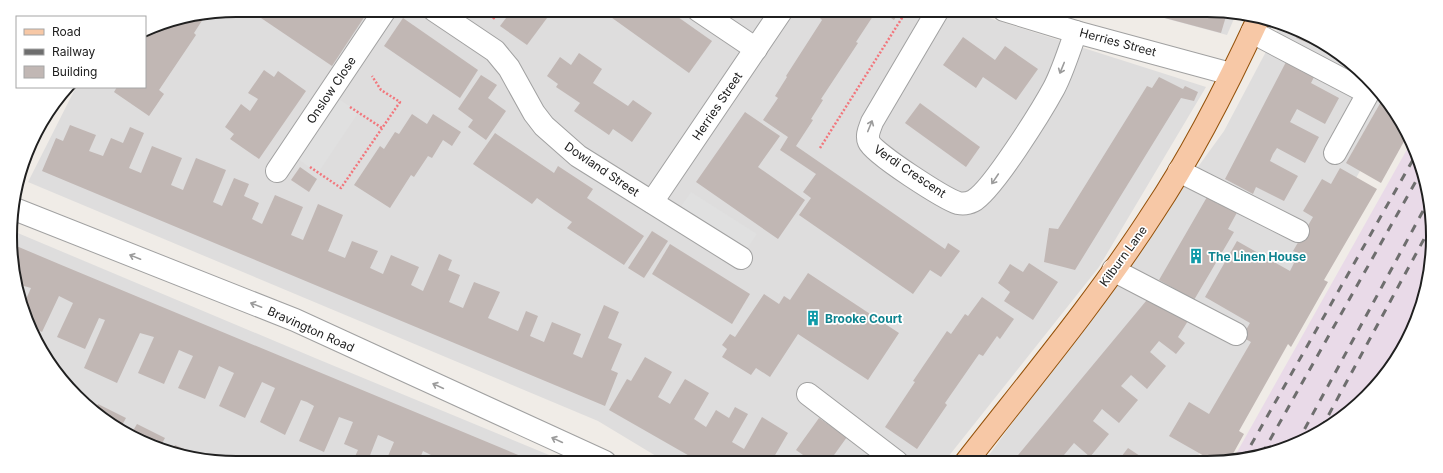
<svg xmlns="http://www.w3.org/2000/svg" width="1443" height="473" font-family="Inter,sans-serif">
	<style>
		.residential { fill: #dedddd }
		.industrial { fill: #e9dae8 }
		.parking { fill: #e0e0e0 }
		.building { fill: #c1b7b4 }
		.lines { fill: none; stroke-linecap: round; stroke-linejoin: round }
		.minor-casing { stroke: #a1a1a1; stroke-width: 24 }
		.major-casing { stroke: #945109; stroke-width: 24 }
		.path { stroke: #f2767c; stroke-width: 2.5; stroke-dasharray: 2 2; stroke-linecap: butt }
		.minor { stroke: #fff; stroke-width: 22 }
		.major { stroke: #f7c8a6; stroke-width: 22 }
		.rail { stroke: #6e6e6e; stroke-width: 3; stroke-dasharray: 8 8; stroke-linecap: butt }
		.oneway { stroke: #9b9b9b }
		.labels { text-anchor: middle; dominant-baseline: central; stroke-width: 3.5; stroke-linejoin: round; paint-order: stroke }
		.street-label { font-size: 12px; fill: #202020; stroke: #fff }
		.culture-label { font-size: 12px; font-weight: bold; fill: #0d838f; stroke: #fff; text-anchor: start }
		.rim { fill: none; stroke: #202020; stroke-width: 2 }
	</style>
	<rect width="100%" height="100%" fill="#f0ece7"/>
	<!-- residential -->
	<g class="residential">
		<polygon points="237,10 964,10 1206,87 1099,267 944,462 666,462 598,421 28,182 76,87 145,87 145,30 150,27"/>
		<polygon points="1134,10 1206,10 1236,14 1227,35"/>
		<polygon points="1280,25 1344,57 1393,113 1195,461 984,462 1224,131"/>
		<polygon points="13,231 315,358 566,462 237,463 178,455 110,425 48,363 18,295"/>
	</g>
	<!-- industrial -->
	<polygon class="industrial" points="1410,144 1431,207 1425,295 1403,350 1356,407 1293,446 1232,461"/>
	<!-- parking -->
	<g class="parking">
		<polygon points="329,93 359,112 318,173 289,153"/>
		<polygon points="691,192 757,234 741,258 674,216"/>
	</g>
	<!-- building -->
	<g class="building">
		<polygon points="249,10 356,10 365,16 332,66"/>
		<polygon points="512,10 553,10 527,45 500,26"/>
		<polygon points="601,10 668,10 712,41 689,73"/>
		<polygon points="825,10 877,10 856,42 858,43 821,99 823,100 811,119 813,120 796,146 945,249 948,243 960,251 941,277 930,270 913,294 799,215 811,198 803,192 816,174 780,150 788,137 763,120 778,98 775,96 787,77 786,76 822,20 820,18"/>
		<polygon points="879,10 900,10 894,20"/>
		<polygon points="1135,10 1206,10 1227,13 1221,33"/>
		<polygon points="205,16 194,33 196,35 159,90 164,94 149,116 114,92 117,87 145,87 145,35 150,27"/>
		<polygon points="403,18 478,70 460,98 384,46"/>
		<polygon points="1298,34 1328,49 1327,51 1296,38"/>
		<polygon points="963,37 995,60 1005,46 1038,69 1016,100 983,77 976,88 943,65"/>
		<polygon points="579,53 602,69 593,83 628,106 633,100 652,113 632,142 613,129 609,135 574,111 580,103 556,87 558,84 547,76 560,57 571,65"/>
		<polygon points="1286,62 1314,77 1311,83 1339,98 1325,124 1297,109 1290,122 1319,137 1305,163 1277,148 1273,154 1270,161 1298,176 1284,201 1256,187 1253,194 1225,179"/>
		<polygon points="264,70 274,77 278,71 306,91 259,159 230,139 234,134 225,127 241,104 250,111 258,99 248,93"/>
		<polygon points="481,75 497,85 488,98 506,111 486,140 468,127 473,120 458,109"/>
		<polygon points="1159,77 1183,89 1185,86 1198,92 1194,101 1181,98 1075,270 1044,262 1049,228 1058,229 1147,86 1152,88"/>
		<polygon points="1382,100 1403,123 1407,136 1381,183 1346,163"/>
		<polygon points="920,103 980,147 966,167 905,123"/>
		<polygon points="745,112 780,136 758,167 805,200 778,239 696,182"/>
		<polygon points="412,114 427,124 433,114 461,132 452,146 443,140 432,158 428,156 414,177 411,175 390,208 354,185 380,146 384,149 395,132 399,134"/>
		<polygon points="70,125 96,135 89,151 103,156 111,138 123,143 130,127 144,133 129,168 141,173 152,146 182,158 171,185 183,190 196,158 226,170 213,202 222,206 234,178 249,184 244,196 259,203 252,219 262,224 275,195 303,207 291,235 303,240 318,204 343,215 328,251 345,258 352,241 378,251 370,268 383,274 391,255 419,267 411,285 423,291 439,254 452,260 448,270 460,275 449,302 463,308 474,282 500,292 488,318 518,331 526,311 538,316 530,336 544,342 552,322 581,334 573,354 582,358 604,305 619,312 608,338 622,344 611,370 618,373 605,406 42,171 56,138 63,141"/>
		<polygon points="495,133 554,173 558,166 593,189 587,198 644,236 624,265 567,228 572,222 554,210 537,198 532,204 473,164"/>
		<polygon points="300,167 317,179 309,192 291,180"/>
		<polygon points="1340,168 1377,189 1324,280 1328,282 1291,347 1288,344 1239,431 1244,434 1229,461 1213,461 1169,436 1189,402 1209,414 1251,342 1242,337 1250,323 1205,297 1237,241 1290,271 1294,263 1292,262 1297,253 1293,251 1313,217 1303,211 1322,179 1331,184"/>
		<polygon points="1207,197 1218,204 1222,197 1240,207 1228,229 1234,232 1194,300 1159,280"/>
		<polygon points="652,231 668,241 644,278 628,268"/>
		<polygon points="670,244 750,294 732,324 652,274"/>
		<polygon points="14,245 59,264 535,462 432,463 435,457 423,451 418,463 385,463 394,442 378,435 367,463 352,463 358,450 344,444 353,422 339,417 324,452 299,441 314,406 307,402 301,400 285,435 260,422 275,388 262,382 245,418 219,406 234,373 219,366 205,399 178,388 193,356 179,350 164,384 138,373 154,337 140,333 117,383 84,368 105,320 99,318 85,349 57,337 73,303 59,296 42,332 32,327 23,306 31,288 17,284"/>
		<polygon points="1029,263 1058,282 1033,320 1004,301 1010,292 998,283 1010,264 1023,272"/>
		<polygon points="808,273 899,333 868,380 798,334 770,377 756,368 751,375 722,357 727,349 722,345 730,334 735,337 764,294 779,304 784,296 790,300"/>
		<polygon points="1151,295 1191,316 1178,337 1185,343 1176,354 1159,341 1150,352 1166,366 1147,389 1131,375 1121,386 1138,400 1119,423 1102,409 1093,421 1109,434 1090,457 1074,443 1064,455 1072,461 1013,461"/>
		<polygon points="982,297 1014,319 1000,339 997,336 983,356 979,354 945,403 947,405 917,449 885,427 915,382 913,381 947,331 951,334 965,314 968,316"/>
		<polygon points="645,357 672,372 658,397 670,404 685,379 709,393 694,419 706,427 716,410 729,418 735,407 748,414 732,442 744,449 762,417 788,433 771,462 700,462 609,410 627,379 631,381"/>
		<polygon points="48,361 56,365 55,369 48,363"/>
		<polygon points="98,404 126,418 120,429 110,425 95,410"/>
		<polygon points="819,418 847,437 829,462 813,462 796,450"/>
		<polygon points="137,424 165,438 160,447 131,434"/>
		<polygon points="175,445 189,451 188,453 196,458 178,455 171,452"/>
		<polygon points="1128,448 1140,456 1147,461 1118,461"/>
		<polygon points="848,455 858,462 843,462"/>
		<polygon points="873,455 880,462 868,462"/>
	</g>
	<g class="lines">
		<!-- minor casing -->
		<g class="minor-casing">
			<g id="minor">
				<polyline points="434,10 495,51 509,68 534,113 544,126 578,156 741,258"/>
				<polyline points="698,10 756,49"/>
				<path d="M938 10 872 122C870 128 866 135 869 142 874 154 945 199 958 203 963 204 969 203 973 201 992 191 1042 110 1054 88 1063 71 1069 50 1076 32"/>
				<polyline points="1004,10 1076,32 1231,74"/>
				<polyline points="1252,32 1368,93"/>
				<polyline points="1335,153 1371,88"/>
				<polyline points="277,171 385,10"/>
				<polyline points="1179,171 1298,231"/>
				<polyline points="652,202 782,10"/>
				<polyline points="12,208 295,320 605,462"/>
				<polyline points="1113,270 1236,334"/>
				<polyline points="808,394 897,462"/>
			</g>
		</g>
		<!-- major casing -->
		<g class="major-casing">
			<path id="major" d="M966 462C1030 380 1097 300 1153 213 1194 152 1228 84 1259 17"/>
		</g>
		<!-- path -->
		<g class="path">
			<polyline points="493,19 500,10"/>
			<polyline points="350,107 382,128"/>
			<polyline points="820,148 907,10"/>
			<polyline points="310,167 341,188 400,102 381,90 372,76"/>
		</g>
		<!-- minor -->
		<use href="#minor" class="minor"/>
		<!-- major -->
		<use href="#major" class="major"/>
		<!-- rail -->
		<g class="rail">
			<polyline points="1321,429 1430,228"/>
			<polyline points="1297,443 1429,200"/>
			<polyline points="1262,454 1420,174"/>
			<polyline points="1243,459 1414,158"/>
		</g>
	</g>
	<!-- one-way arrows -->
	<defs><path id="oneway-shaft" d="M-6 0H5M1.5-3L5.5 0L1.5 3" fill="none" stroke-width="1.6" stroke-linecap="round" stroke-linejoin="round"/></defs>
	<g class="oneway">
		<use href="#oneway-shaft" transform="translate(1062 68) rotate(112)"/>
		<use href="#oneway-shaft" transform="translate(870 126) rotate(-68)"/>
		<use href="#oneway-shaft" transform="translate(995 179) rotate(124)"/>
		<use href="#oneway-shaft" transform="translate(135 257) rotate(-158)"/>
		<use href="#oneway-shaft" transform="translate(256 305) rotate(-159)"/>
		<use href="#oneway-shaft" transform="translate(438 386) rotate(-155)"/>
		<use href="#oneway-shaft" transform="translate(557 440) rotate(-155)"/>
	</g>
	<!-- icons -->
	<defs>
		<g id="building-bare" transform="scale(1.2)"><path d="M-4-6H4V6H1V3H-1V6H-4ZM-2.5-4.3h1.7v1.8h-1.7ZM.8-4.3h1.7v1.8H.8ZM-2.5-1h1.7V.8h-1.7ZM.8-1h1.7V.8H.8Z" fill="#0f9aa8" stroke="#fff" stroke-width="2.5" paint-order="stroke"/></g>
	</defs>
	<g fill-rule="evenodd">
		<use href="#building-bare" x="1196" y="256"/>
		<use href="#building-bare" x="813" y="318"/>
	</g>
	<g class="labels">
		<!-- street labels -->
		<g class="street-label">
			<text transform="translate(1118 42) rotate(15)">Herries Street</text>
			<text transform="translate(331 90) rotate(-56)">Onslow Close</text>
			<text transform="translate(717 106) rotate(-56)">Herries Street</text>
			<text transform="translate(602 169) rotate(34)">Dowland Street</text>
			<text transform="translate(910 171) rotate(34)">Verdi Crescent</text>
			<text transform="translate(1123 256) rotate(-54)">Kilburn Lane</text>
			<text transform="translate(311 329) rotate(24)">Bravington Road</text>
		</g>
		<!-- culture labels -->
		<g class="culture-label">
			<text x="1208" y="256">The Linen House</text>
			<text x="825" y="318">Brooke Court</text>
		</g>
	</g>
	<!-- crop -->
	<path d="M0 0H1443V473H0ZM236 17H1207A219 219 0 0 1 1426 236V237A219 219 0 0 1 1207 456H236A219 219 0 0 1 17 237V236A219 219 0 0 1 236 17Z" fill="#fff" fill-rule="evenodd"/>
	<path class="rim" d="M236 17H1207A219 219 0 0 1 1426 236V237A219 219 0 0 1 1207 456H236A219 219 0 0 1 17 237V236A219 219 0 0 1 236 17Z"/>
	<!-- legend -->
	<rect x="16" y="16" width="130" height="72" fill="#ffffff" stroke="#a6a6a6"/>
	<rect x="24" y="29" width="20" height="6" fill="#f7c8a6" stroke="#a6a6a6"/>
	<text x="52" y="36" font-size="12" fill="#202020">Road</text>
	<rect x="24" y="49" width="20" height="6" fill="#6e6e6e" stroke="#a6a6a6"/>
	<text x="52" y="56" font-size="12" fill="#202020">Railway</text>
	<rect x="24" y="66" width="20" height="12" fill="#c1b7b4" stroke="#a6a6a6"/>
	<text x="52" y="76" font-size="12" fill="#202020">Building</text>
</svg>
